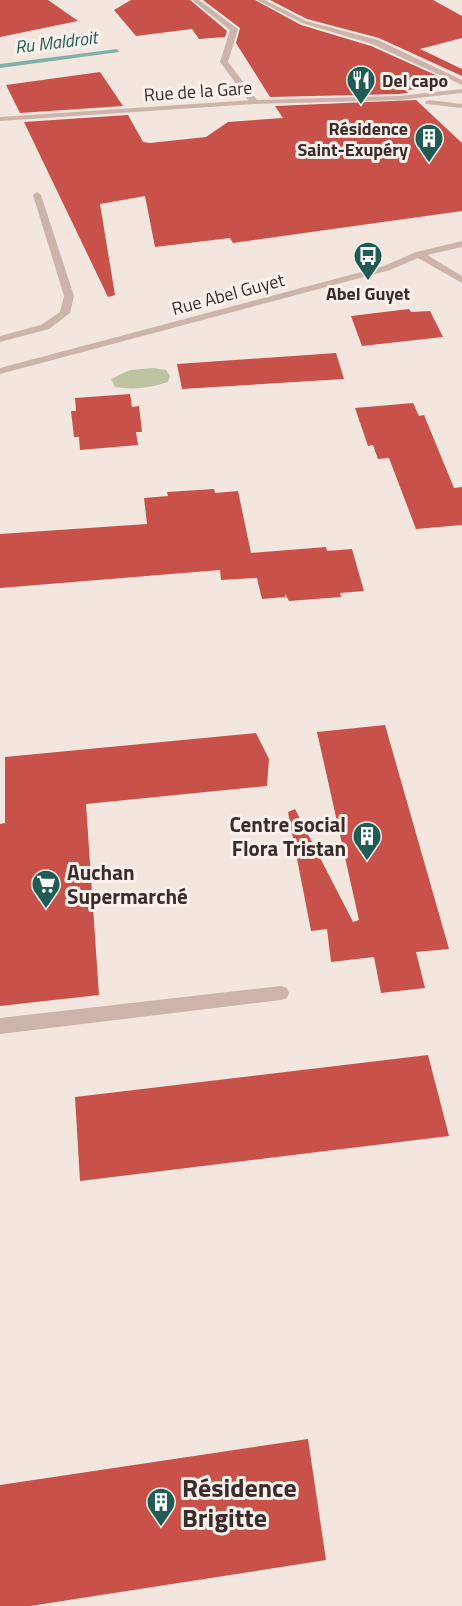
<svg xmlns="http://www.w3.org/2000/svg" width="462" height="1606" font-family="'Titillium Web',sans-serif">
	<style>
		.green { fill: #bdc39e }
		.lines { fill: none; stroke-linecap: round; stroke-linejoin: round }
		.stream { fill: #7db1aa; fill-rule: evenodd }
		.building { fill: #c85149 }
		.minor { fill: #ccb4aa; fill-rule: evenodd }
		.tertiary { fill: #ccb4aa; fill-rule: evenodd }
		.labels { text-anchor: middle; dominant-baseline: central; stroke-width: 6; stroke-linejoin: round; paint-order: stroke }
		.far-water-label { font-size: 18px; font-style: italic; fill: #1e5c55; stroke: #fbf1ec }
		.far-poi-label { font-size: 18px; font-weight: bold; fill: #3a2c2a; stroke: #fbf1ec; text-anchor: start }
		.far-street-label { font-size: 18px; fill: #3a2c2a; stroke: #fbf1ec }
		.poi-label { font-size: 21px; font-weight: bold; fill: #3a2c2a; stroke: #fbf1ec; text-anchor: end }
		.near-poi-label { font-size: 26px; font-weight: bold; fill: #3a2c2a; stroke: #fbf1ec; text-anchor: start }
	</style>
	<rect width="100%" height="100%" fill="#f3e6df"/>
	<!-- green -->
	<path class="green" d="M154 368 166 370 170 376 168 382C150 388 134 390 115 387L111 379 130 370Z"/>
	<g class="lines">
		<!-- stream -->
		<polygon class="stream" points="117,49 119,52 0,68 0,64"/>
	</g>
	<!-- building -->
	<g class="building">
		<polygon points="0,0 48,0 78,21 0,37"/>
		<polygon points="131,0 190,0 227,31 225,37 199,39 192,29 136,36 114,10"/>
		<polygon points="203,0 255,0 301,25 371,46 449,81 432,88 405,90 408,93 399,94 270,97 236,43 240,28"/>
		<polygon points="270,0 433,0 462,16 462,38 420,49 462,69 462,76 379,38 307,19"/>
		<polygon points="100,72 123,106 20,113 6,85"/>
		<polygon points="416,100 462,143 462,211 233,243 230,238 155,247 145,196 100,204 115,295 108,297 24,122 128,115 143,142 150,143 206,137 228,122 283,118 275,106"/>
		<polygon points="409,309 411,312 430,311 443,337 362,346 351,316"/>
		<polygon points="336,353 344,379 182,389 177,364"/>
		<polygon points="130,394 132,407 139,406 142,432 136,432 138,445 80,450 79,437 74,437 71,411 76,411 75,398"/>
		<polygon points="413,403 419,416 424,415 454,488 462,487 462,525 416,529 389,458 378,459 373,445 368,446 355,408"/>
		<polygon points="214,489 215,493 238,491 251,553 326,547 327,551 352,549 364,591 340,593 341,597 289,601 285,594 285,597 262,599 257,578 221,580 220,570 0,588 0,534 147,524 144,498 168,496 167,492"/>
		<polygon points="385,725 449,949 416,952 425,988 381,993 374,957 331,962 327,929 311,931 288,812 295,809 353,922 359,920 317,732"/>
		<polygon points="256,733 269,759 267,786 86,804 99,995 0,1006 0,824 5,823 5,757"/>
		<polygon points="428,1055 449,1136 80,1181 75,1097"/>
		<polygon points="308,1439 326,1560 30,1606 0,1606 0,1485"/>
	</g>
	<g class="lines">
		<!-- minor -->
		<g class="minor">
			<polygon points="192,0 199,0 238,29 228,62 257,100 257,104 251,104 220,62 230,30"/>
			<polygon points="257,0 265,0 306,21 378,40 462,80 462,85 372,44 302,23"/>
			<polygon points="37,192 41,195 74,296 70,313 49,329 0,342 0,336 41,325 60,312 64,296 33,195"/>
			<polygon points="462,241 462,247 427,255 462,276 462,283 418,258 390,270 0,374 0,368 384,266 416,252"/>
			<polygon points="281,986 287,988 289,993 287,998 281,1000 0,1034 0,1018"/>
		</g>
		<!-- tertiary -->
		<g class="tertiary">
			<polygon points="462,89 462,93 399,100 254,104 0,121 0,117 254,100 399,96"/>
			<polygon points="429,100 462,104 462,108 426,104 425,102"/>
		</g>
	</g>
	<!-- icons -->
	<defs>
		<g id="restaurant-pin" transform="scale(1.5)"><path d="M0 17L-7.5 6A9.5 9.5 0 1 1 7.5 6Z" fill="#1e5c55" stroke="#fbf1ec"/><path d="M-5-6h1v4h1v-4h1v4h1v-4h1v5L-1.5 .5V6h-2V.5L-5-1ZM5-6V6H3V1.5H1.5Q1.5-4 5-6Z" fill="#fff"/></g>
		<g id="building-pin" transform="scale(1.5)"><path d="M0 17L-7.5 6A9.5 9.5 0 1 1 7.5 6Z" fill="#1e5c55" stroke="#fbf1ec"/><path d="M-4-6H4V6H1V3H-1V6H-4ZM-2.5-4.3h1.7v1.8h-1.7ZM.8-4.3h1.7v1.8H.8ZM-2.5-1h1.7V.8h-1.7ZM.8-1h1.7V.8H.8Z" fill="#fff"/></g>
		<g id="bus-pin" transform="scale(1.5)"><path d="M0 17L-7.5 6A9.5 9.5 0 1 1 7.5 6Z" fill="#1e5c55" stroke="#fbf1ec"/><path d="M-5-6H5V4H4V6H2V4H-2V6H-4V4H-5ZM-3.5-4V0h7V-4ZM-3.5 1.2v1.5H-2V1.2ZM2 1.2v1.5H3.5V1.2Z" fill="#fff"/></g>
		<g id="supermarket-pin" transform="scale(1.5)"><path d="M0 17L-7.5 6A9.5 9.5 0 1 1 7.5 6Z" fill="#1e5c55" stroke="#fbf1ec"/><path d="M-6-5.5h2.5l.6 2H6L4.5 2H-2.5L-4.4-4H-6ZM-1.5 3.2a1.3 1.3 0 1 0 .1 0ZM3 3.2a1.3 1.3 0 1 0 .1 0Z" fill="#fff"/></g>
	</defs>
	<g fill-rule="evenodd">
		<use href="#restaurant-pin" x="361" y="80"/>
		<use href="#building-pin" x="429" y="138"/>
		<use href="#bus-pin" x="368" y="256"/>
		<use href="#building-pin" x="367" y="836"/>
		<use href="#supermarket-pin" x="46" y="884"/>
		<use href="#building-pin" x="161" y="1502"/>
	</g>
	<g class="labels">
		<!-- far-water labels -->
		<g class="far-water-label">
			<text transform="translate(56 42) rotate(-7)">Ru Maldroit</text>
		</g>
		<!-- far-poi labels -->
		<g class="far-poi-label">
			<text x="382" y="80">Del capo</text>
			<text x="408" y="128" text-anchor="end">Résidence<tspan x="408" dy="21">Saint-Exupéry</tspan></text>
			<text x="368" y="293" text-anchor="middle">Abel Guyet</text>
		</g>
		<!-- far-street labels -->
		<g class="far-street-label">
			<text transform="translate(198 91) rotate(-4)">Rue de la Gare</text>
			<text transform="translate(228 294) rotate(-15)">Rue Abel Guyet</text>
		</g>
		<!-- poi labels -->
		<g class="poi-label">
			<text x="346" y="824">Centre social<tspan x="346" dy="24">Flora Tristan</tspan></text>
			<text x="67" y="872" text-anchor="start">Auchan<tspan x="67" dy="24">Supermarché</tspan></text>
		</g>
		<!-- near-poi labels -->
		<g class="near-poi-label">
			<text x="182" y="1487">Résidence<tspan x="182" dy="30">Brigitte</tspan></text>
		</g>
	</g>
</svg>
